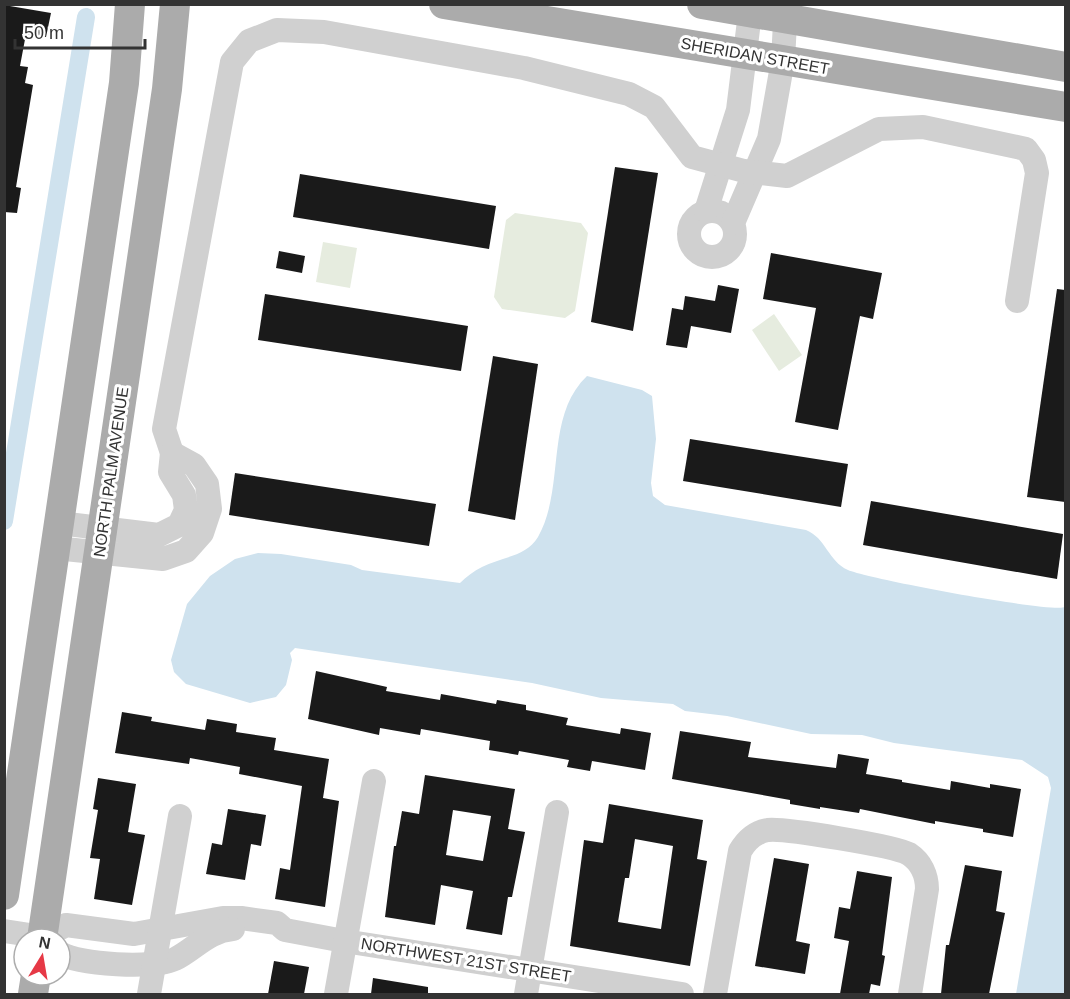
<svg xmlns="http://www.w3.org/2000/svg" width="1070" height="999" font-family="Arial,sans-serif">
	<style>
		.green { fill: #e6ecdf }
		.water { fill: #cfe2ee }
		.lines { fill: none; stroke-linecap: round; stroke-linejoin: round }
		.canal { stroke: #cfe2ee; stroke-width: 18 }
		.building { fill: #1a1a1a; fill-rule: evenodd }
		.minor { stroke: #d0d0d0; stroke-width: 24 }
		.major { stroke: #ababab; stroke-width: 30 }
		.labels { text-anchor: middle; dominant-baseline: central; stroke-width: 6; stroke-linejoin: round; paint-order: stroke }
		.street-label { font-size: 16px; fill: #333; stroke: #fff }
	</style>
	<rect width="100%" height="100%" fill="#fff"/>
	<!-- green -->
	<g class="green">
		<polygon points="515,213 581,223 588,233 575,311 565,318 502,309 494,297 506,220"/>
		<polygon points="323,242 357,248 350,288 316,282"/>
		<polygon points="774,314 802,355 779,371 752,330"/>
	</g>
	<!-- water -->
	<path class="water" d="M587 376 642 390 652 396 656 439 651 483 653 496 665 505 806 530C826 538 828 561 848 570 868 579 1051 613 1065 607V994H1016L1051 788 1048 777 1022 760 894 743 862 735 811 734 727 716 685 711 673 704 601 698 532 683 295 648 290 653 292 660 286 685 276 697 250 703 186 684 174 672 171 660 187 604 210 576 235 559 258 553 281 554 351 565 362 570 460 583C466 577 474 571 482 567 501 557 526 557 538 537 566 487 544 417 587 376Z"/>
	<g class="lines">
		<!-- canal -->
		<polyline class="canal" points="4,521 86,17"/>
	</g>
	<!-- building -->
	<g class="building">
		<polygon points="4,5 51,13 46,37 26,34 20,66 28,67 25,83 33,85 16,187 21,188 17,213 4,212"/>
		<polygon points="615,167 658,173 633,331 591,322"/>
		<polygon points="300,174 496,206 489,249 293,217"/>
		<polygon points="279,251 305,256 302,273 276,268"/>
		<polygon points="771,253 882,273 873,319 860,316 838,430 795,422 816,308 763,299"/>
		<polygon points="718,285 739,289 731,333 691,326 687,348 666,345 672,308 683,310 685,296 715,301"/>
		<polygon points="1057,289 1065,290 1065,502 1027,497"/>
		<polygon points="265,294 468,326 461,371 258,340"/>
		<polygon points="493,356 538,364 515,520 468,511"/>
		<polygon points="690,439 848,464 841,507 683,481"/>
		<polygon points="235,473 436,504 429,546 229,515"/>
		<polygon points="871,501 1063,534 1057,579 863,545"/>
		<polygon points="316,671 387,687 386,691 440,700 441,694 496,704 497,700 526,705 526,710 568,718 566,725 620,734 621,728 651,733 645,770 592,761 590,771 567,767 569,760 519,751 518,755 489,750 490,741 421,729 420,735 380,728 379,735 308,719"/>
		<polygon points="122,712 152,717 151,721 205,730 207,719 237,724 236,732 276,738 274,750 329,759 323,798 339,801 325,907 275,899 280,868 290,870 302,786 239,774 240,767 190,758 189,764 115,753"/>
		<polygon points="680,731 751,742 748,757 836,768 838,754 869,759 866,774 902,780 902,782 950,790 951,781 990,788 990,784 1021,789 1013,837 983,832 983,829 935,821 935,824 860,809 859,813 820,807 820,809 790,804 790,800 672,779"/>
		<path d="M425 775 515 789 508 829 525 832 512 897H508L502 935 466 929 473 891 441 885 435 925 385 917 394 846H396L402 811 419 814ZM453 810 491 816 483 861 446 855Z"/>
		<polygon points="98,778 136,784 128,832 145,835 132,905 94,899 100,859 90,858 98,810 93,809"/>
		<path d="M609 804 703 820 697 859 707 861 690 966 570 946 584 840 603 843ZM635 839 673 846 661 929 618 922 625 878H629Z"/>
		<polygon points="228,809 266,815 261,846 251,844 245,880 206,874 212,843 222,845"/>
		<polygon points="774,858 809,864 796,941 810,944 805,974 755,966"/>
		<polygon points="965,865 1002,871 996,911 1005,913 989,994 941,994 946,945 949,945"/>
		<polygon points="857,871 892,877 882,955 885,956 880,986 871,984 869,994 840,994 849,941 834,938 839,907 850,909"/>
		<polygon points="274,961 309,967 304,994 268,994"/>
		<polygon points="373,978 428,987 428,994 371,994"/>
	</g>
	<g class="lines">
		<!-- minor -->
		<g class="minor">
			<circle cx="712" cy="234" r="23"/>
			<polyline points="706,211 738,110 750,13"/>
			<polyline points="733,223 769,139 783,60 786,4"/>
			<polyline points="172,453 164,429 232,62 249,41 277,30 324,32 524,68 629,94 654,107 692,157 744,171 787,176 879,129 923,127 1026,149 1034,160 1037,173 1017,301"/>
			<polyline points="55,548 163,559 186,551 202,533 210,509 207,484 194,465 172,453 170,472 184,495 186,510 179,525 159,535 59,523"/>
			<polyline points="4,931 43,937 66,925 134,934 223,918 241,918 277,923 285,930 344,941 682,994"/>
			<path d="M60 953C79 965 154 969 175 959 195 949 208 931 233 929"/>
			<polyline points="149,994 180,816"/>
			<polyline points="336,994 374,781"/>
			<polyline points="526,994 557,812"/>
			<path d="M715 994 740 851C746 841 755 832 768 830 784 828 895 846 909 854 921 862 927 875 927 889L910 994"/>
		</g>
		<!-- major -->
		<g class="major">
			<polyline points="444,4 1066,107"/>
			<polyline points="702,4 1066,67"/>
			<polyline points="4,895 124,83 130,4"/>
			<polyline points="42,939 167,89 175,4"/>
			<polyline points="33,994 36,975"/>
		</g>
	</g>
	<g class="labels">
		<!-- street labels -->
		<g class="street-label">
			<text transform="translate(755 56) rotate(10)">SHERIDAN STREET</text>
			<text transform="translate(111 472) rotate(-82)">NORTH PALM AVENUE</text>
			<text transform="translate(466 960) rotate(9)">NORTHWEST 21ST STREET</text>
		</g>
	</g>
	<!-- border -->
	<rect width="1070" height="999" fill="none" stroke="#333333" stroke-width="12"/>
	<!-- north arrow -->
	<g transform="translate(42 957) rotate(11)"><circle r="28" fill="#ffffff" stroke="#adadad" stroke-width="1.5"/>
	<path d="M0-4.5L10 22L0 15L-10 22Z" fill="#e63946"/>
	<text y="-9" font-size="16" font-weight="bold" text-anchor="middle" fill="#333333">N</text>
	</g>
	<!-- scale -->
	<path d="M15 39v9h130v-9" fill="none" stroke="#333333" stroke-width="3"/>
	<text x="24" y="39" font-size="18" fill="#333333" stroke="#ffffff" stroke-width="4.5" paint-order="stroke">50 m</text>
</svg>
